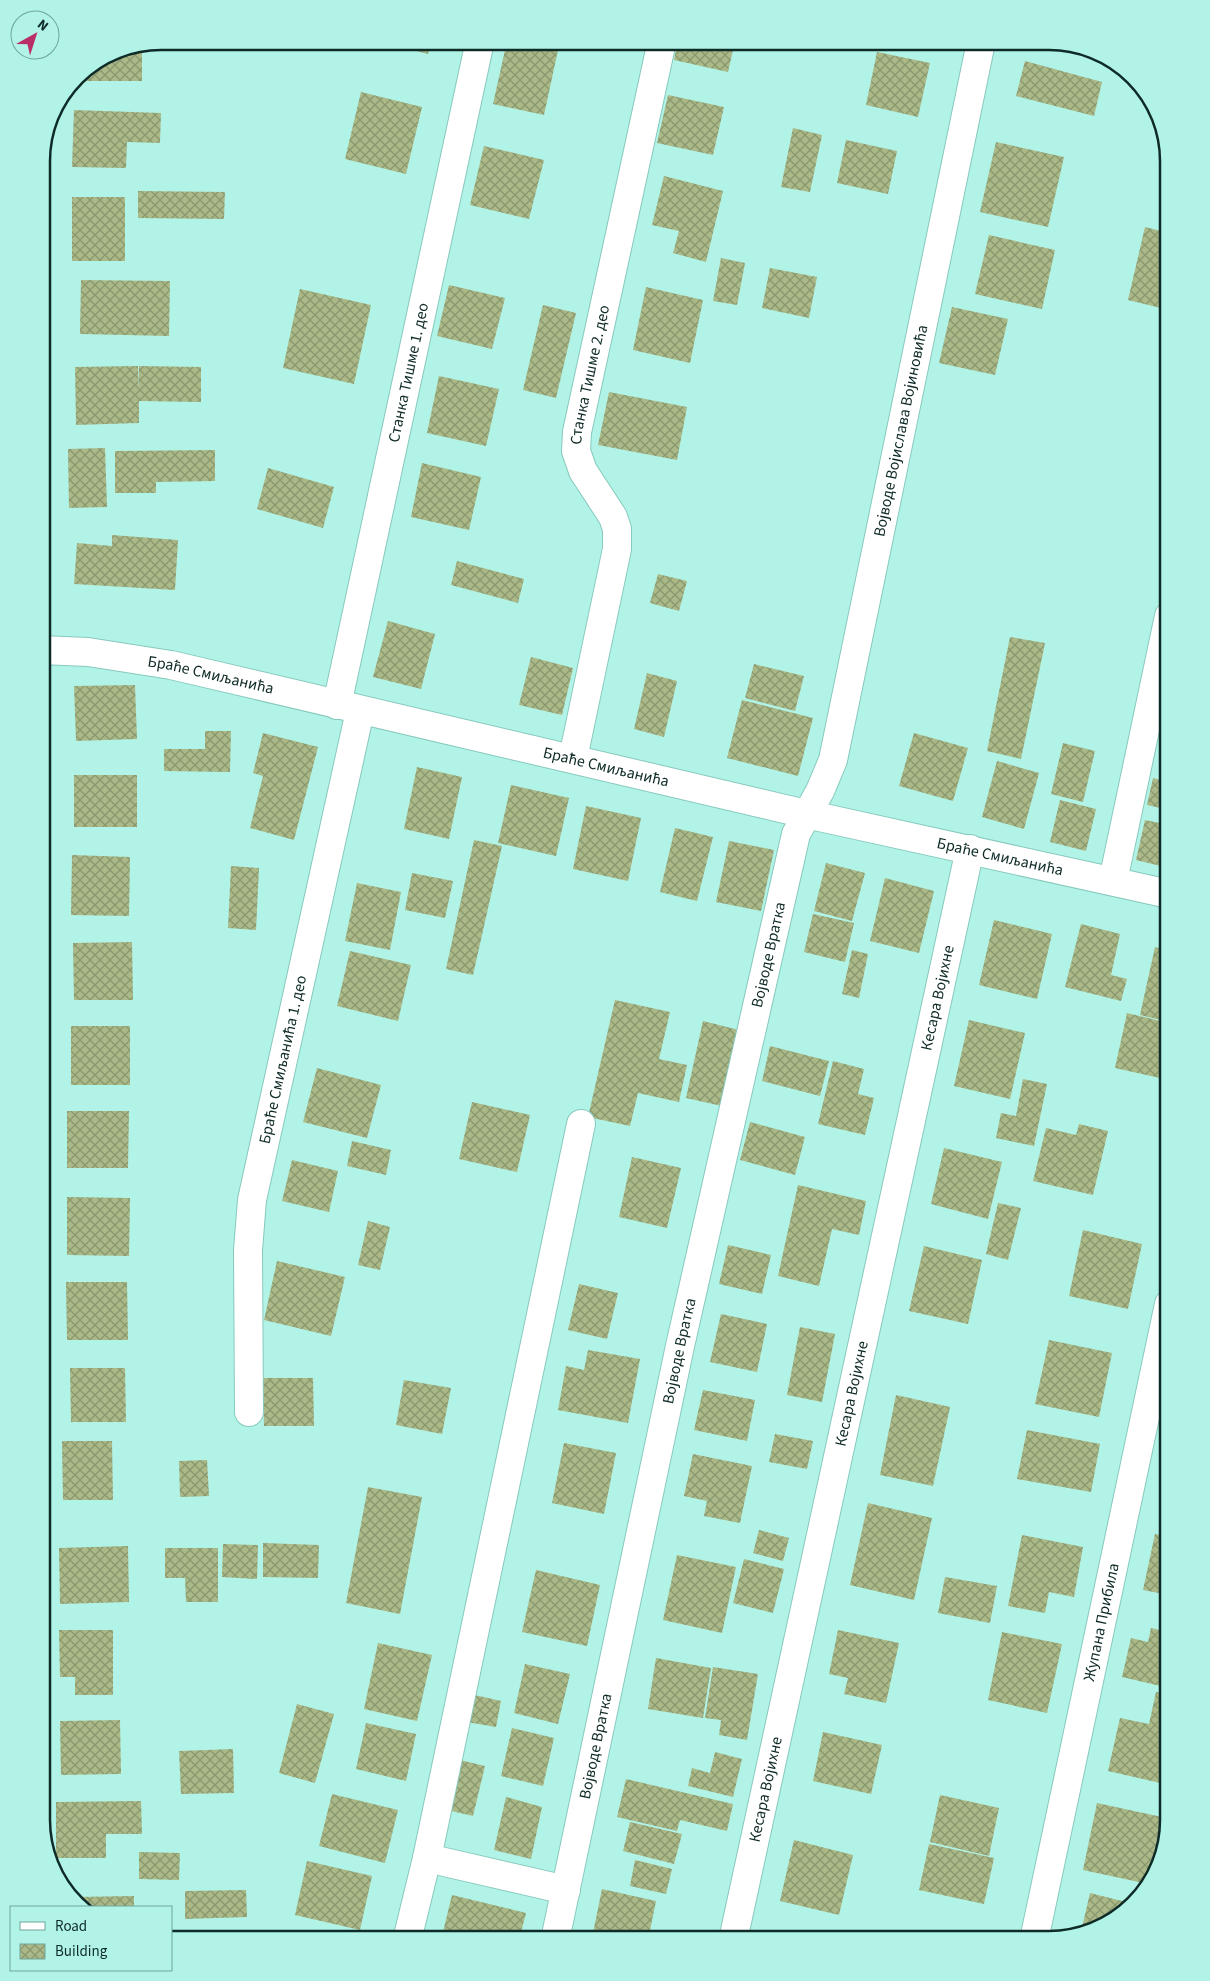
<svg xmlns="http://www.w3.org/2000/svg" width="1210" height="1981" font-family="'Source Sans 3',sans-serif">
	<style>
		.building { fill: url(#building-cross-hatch) }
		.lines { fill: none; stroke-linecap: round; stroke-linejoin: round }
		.street-casing { stroke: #87c9bd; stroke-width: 30 }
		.street { stroke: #fff; stroke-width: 28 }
		.labels { text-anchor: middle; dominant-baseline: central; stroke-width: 4.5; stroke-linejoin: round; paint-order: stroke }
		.street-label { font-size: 16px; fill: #0f2b27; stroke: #b1f4e7 }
		.rim { fill: none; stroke: #0f2b27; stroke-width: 2.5 }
	</style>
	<defs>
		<pattern id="building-cross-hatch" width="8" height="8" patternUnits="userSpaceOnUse" patternTransform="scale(1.25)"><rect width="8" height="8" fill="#aab987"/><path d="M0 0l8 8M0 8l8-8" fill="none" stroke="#89976e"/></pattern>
	</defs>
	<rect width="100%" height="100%" fill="#b1f4e7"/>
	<!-- building -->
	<g class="building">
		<polygon points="377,41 431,41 428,54"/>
		<polygon points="507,41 558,50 544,115 493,104"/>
		<polygon points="678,41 735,41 728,72 674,60"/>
		<polygon points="142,45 142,81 78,81 78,75 115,50"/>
		<polygon points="877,52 930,63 918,117 866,105"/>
		<polygon points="1025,61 1102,82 1094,116 1016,96"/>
		<polygon points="361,92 422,107 406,174 345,159"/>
		<polygon points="668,95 724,107 713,155 657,143"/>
		<polygon points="74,110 161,113 160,143 127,142 126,168 72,167"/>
		<polygon points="793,128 822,135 810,192 781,187"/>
		<polygon points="846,140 897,151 888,194 837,183"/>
		<polygon points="996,142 1064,157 1048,227 980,212"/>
		<polygon points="1165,145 1168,159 1162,158"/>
		<polygon points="484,146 544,160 529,219 470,205"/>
		<polygon points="664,176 723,191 706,262 673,253 679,231 652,225"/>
		<polygon points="138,191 225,192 224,219 138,218"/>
		<rect x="72" y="197" width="53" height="64"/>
		<polygon points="1145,227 1169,233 1169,310 1128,300"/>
		<polygon points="989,235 1055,250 1042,309 975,294"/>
		<polygon points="721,258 745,263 737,305 713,301"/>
		<polygon points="770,268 817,277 809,318 762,308"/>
		<polygon points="81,280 170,281 169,336 80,334"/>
		<polygon points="449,285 505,298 492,349 437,336"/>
		<polygon points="646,287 703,300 690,363 633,350"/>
		<polygon points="300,289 371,305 354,384 283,368"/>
		<polygon points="543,305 576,313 556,398 523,390"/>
		<polygon points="952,307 1008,319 995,375 939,363"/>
		<polygon points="138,366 138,390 139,366 201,367 201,402 139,401 139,423 76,425 75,367"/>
		<polygon points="439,376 499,389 486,446 427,433"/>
		<polygon points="609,392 687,407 677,460 598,445"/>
		<polygon points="105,448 107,507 69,508 68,449"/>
		<polygon points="215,450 215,481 156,482 156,493 115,493 115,451"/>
		<polygon points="422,463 481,477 469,530 411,517"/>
		<polygon points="268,468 334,487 323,528 257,509"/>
		<polygon points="112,535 178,540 175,590 74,584 77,543 112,546"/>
		<polygon points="457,561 524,579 518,603 451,585"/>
		<polygon points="658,574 687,581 679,611 650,603"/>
		<polygon points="388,621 435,634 421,689 373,677"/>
		<polygon points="1010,637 1045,643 1021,759 987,751"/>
		<polygon points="531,657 573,668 562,715 519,705"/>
		<polygon points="754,664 804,676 795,711 745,698"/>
		<polygon points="647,673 677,681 664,737 634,729"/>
		<polygon points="135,685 137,739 76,741 74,686"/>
		<polygon points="742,700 813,718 798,776 727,758"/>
		<polygon points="205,731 231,731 230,772 164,771 164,749 205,749"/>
		<polygon points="263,733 318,747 294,840 250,828 263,776 253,773"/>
		<polygon points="914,733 968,748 953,801 899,786"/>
		<polygon points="1063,743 1095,751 1083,802 1051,794"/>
		<polygon points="997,761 1039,773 1024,829 982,817"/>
		<polygon points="417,767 462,777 449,839 404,829"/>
		<rect x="74" y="775" width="63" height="52"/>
		<polygon points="1153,778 1169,782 1169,810 1147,805"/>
		<polygon points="511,785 569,798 556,856 498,843"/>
		<polygon points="1060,800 1096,809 1086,851 1050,842"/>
		<polygon points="586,806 641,818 628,881 573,869"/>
		<polygon points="1145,820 1169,825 1169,868 1136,860"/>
		<polygon points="675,828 713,837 697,901 660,892"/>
		<polygon points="474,840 502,846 473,975 446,969"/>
		<polygon points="729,841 774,850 761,911 716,902"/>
		<polygon points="72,855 130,857 129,916 71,915"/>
		<polygon points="826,863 865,873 852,921 814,911"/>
		<polygon points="231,866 259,868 256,930 228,928"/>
		<polygon points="412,873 453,881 445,918 405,910"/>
		<polygon points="885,878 934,891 919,953 870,941"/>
		<polygon points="357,883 401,892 390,950 345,941"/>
		<polygon points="813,914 854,923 845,962 804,952"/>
		<polygon points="994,920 1052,934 1037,999 979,985"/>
		<polygon points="1081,924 1120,934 1111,975 1127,979 1121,1001 1065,987"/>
		<polygon points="132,942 133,1000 74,1000 73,943"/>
		<polygon points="1155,947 1169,951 1169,1022 1140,1015"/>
		<polygon points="852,950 868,954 859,998 842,994"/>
		<polygon points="350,951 411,965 398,1021 337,1006"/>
		<polygon points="615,1000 670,1012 659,1059 687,1065 679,1102 638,1093 630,1126 588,1117"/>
		<polygon points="1127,1013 1169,1023 1169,1080 1115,1068"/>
		<polygon points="969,1020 1025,1033 1010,1099 954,1086"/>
		<polygon points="703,1021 739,1030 722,1106 686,1098"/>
		<rect x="71" y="1026" width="59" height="59"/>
		<polygon points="770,1046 829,1061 820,1096 762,1081"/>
		<polygon points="833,1061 864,1069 858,1094 874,1098 865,1135 818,1124"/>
		<polygon points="317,1068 381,1085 367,1138 303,1122"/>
		<polygon points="1023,1079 1047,1084 1034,1146 996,1138 1001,1113 1016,1116"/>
		<polygon points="472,1102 530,1115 517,1172 459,1159"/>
		<polygon points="67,1111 129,1111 128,1168 67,1168"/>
		<polygon points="750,1122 805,1137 795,1175 740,1160"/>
		<polygon points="1079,1124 1108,1131 1093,1195 1033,1181 1046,1128 1076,1135"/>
		<polygon points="352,1141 391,1150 386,1175 347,1166"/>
		<polygon points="944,1148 1002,1162 988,1219 931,1204"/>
		<polygon points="632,1157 681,1168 667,1228 619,1217"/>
		<polygon points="292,1160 338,1171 329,1212 282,1201"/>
		<polygon points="798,1185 866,1201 859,1235 832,1229 819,1286 778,1276"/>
		<polygon points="67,1197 130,1198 129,1256 67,1255"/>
		<polygon points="998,1203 1021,1208 1008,1260 986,1254"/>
		<polygon points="368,1221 390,1227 380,1270 358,1265"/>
		<polygon points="1083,1230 1142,1244 1128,1309 1069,1296"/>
		<polygon points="728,1245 771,1255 762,1294 719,1284"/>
		<polygon points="924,1246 982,1260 968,1324 909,1311"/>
		<polygon points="277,1261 345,1277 331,1336 264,1320"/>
		<polygon points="66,1282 127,1282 128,1340 67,1340"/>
		<polygon points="579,1284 618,1293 607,1339 568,1330"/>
		<polygon points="721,1314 767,1324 757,1372 710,1362"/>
		<polygon points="800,1327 835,1334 822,1402 787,1395"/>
		<polygon points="1049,1340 1112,1353 1099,1417 1035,1404"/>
		<polygon points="588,1350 640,1359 628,1423 558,1410 566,1366 584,1370"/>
		<polygon points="70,1368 125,1368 126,1422 71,1422"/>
		<polygon points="263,1378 313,1378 314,1426 264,1426"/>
		<polygon points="404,1380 451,1388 442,1434 396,1425"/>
		<polygon points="703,1390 755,1400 747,1441 694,1430"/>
		<polygon points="896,1395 950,1407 933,1486 880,1475"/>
		<polygon points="1027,1430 1100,1444 1091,1492 1017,1479"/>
		<polygon points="775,1434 813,1441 807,1469 769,1462"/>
		<polygon points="62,1441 112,1441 113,1500 63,1500"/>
		<polygon points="564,1443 616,1453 604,1514 552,1503"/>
		<polygon points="693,1454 752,1466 740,1523 704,1516 707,1501 684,1496"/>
		<polygon points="207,1460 209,1496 180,1497 179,1461"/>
		<polygon points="368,1487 422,1497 400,1614 346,1603"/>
		<polygon points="868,1503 932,1518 914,1600 850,1585"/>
		<polygon points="759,1530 789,1538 783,1561 753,1553"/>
		<polygon points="1155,1534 1169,1537 1169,1595 1143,1590"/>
		<polygon points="1022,1535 1083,1547 1074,1597 1049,1592 1045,1613 1008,1606"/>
		<polygon points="263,1543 319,1545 318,1578 263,1577"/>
		<polygon points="223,1544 258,1545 257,1579 222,1577"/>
		<polygon points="128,1546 129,1602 60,1604 59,1548"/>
		<polygon points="165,1548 218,1548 218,1602 186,1602 185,1578 165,1578"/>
		<polygon points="677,1555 736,1567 722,1633 663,1620"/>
		<polygon points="744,1559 784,1569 773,1613 733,1603"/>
		<polygon points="536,1570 600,1585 587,1646 522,1632"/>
		<polygon points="945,1577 997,1586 990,1623 938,1613"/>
		<polygon points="1151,1628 1169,1632 1169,1688 1122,1677 1131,1638 1148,1642"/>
		<polygon points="59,1630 113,1630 113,1695 75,1695 75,1677 60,1677"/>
		<polygon points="838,1630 899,1643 886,1703 844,1694 848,1678 829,1674"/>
		<polygon points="1002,1632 1062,1644 1047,1713 988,1700"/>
		<polygon points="378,1643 432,1655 417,1721 364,1709"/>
		<polygon points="656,1658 711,1668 703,1718 648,1709"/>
		<polygon points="525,1664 570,1674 558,1724 514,1713"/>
		<polygon points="713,1667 758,1674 747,1740 719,1735 721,1720 705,1718"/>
		<polygon points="1156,1692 1169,1694 1169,1785 1108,1771 1120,1718 1149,1724"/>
		<polygon points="466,1693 501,1701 496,1727 461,1721"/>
		<polygon points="297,1704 334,1714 315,1783 279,1773"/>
		<polygon points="120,1720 121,1774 61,1775 60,1721"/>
		<polygon points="366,1723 416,1734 406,1781 356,1769"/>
		<polygon points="512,1728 554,1738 543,1786 501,1776"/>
		<polygon points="823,1732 882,1745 871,1794 813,1781"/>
		<polygon points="233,1749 234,1793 181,1794 179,1751"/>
		<polygon points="715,1752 742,1759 733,1797 688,1786 692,1768 710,1773"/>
		<polygon points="456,1759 485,1766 473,1816 443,1809"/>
		<polygon points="626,1779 733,1804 727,1831 680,1820 677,1831 617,1817"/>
		<polygon points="332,1794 398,1810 385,1863 319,1846"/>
		<polygon points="940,1795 999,1808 989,1856 930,1842"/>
		<polygon points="506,1797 542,1807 531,1859 494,1850"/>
		<polygon points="141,1801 142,1834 106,1834 106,1858 56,1858 56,1802"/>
		<polygon points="1097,1803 1162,1817 1148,1884 1083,1870"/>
		<polygon points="630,1822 682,1834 674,1864 623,1851"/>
		<polygon points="794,1840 853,1855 839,1915 780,1901"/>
		<polygon points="929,1844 994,1858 984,1904 919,1890"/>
		<polygon points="139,1852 180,1853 179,1880 139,1879"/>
		<polygon points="635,1860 672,1869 666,1894 630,1886"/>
		<polygon points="307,1861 372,1876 360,1930 295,1915"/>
		<polygon points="602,1889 656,1901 648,1940 625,1940 593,1933"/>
		<polygon points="246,1890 247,1917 185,1919 185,1891"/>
		<polygon points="1090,1893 1130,1903 1102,1927 1081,1932"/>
		<polygon points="452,1895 526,1913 519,1940 441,1940"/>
		<polygon points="134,1896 134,1907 84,1907 74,1897"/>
	</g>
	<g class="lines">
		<!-- street casing -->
		<g class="street-casing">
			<g id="street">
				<path id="s1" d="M41 650 88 652 171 665 806 814 1169 894"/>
				<path id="s2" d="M337 705 480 41"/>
				<path id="s3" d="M573 758 617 549V529L613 517 583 471 576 451 577 432 662 41"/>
				<polyline points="1113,881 1169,616"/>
				<path id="s4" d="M249 1412 248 1250 252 1200 360 711"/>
				<polyline points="427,1858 566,1890"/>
				<polyline points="407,1940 427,1858 581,1124"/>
				<path id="s5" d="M555 1940 680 1346 796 834 820 791 833 760 981 42"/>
				<path id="s6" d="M733 1940 970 849"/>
				<path id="s7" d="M1034 1940 1169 1304"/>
			</g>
		</g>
		<!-- street -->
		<use href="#street" class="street"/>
	</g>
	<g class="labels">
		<!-- street labels -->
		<g class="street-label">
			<text stroke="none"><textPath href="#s2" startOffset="340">Станка Тишме 1. део</textPath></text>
			<text stroke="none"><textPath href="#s3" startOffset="400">Станка Тишме 2. део</textPath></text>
			<text stroke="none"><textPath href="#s5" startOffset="1551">Војводе Војислава Војиновића</textPath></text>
			<text stroke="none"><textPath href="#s1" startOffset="172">Браће Смиљанића</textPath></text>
			<text stroke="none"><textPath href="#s1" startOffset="578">Браће Смиљанића</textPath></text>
			<text stroke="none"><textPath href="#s1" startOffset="982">Браће Смиљанића</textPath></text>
			<text stroke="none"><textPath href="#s5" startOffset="1008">Војводе Вратка</textPath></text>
			<text stroke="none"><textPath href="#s6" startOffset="964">Кесара Војихне</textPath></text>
			<text stroke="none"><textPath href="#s4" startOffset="356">Браће Смиљанића 1. део</textPath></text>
			<text stroke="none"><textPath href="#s5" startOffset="602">Војводе Вратка</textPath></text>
			<text stroke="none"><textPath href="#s6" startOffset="559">Кесара Војихне</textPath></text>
			<text stroke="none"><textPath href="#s7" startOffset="325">Жупана Прибила</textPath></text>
			<text stroke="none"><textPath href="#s5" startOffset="198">Војводе Вратка</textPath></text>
			<text stroke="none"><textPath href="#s6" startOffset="154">Кесара Војихне</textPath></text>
		</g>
	</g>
	<!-- crop -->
	<path d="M0 0H1210V1981H0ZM161 50H1049A111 111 0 0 1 1160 161V1820A111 111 0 0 1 1049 1931H161A111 111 0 0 1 50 1820V161A111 111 0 0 1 161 50Z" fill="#b1f4e7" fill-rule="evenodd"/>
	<path class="rim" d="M161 50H1049A111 111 0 0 1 1160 161V1820A111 111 0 0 1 1049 1931H161A111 111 0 0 1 50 1820V161A111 111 0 0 1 161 50Z"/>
	<!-- legend -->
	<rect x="10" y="1906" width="162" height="65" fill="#b1f4e7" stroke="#70a49a"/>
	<rect x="20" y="1922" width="25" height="8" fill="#ffffff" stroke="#70a49a"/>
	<text x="55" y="1931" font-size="15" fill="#0f2b27">Road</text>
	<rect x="20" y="1944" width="25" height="15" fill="url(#building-cross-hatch)" stroke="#70a49a"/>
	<text x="55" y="1956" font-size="15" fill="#0f2b27">Building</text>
	<!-- north arrow -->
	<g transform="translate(35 35) rotate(39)"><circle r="24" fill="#b1f4e7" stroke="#70a49a"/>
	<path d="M0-4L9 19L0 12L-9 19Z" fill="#bb2f67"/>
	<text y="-8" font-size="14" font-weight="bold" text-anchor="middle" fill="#0f2b27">N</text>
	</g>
</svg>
